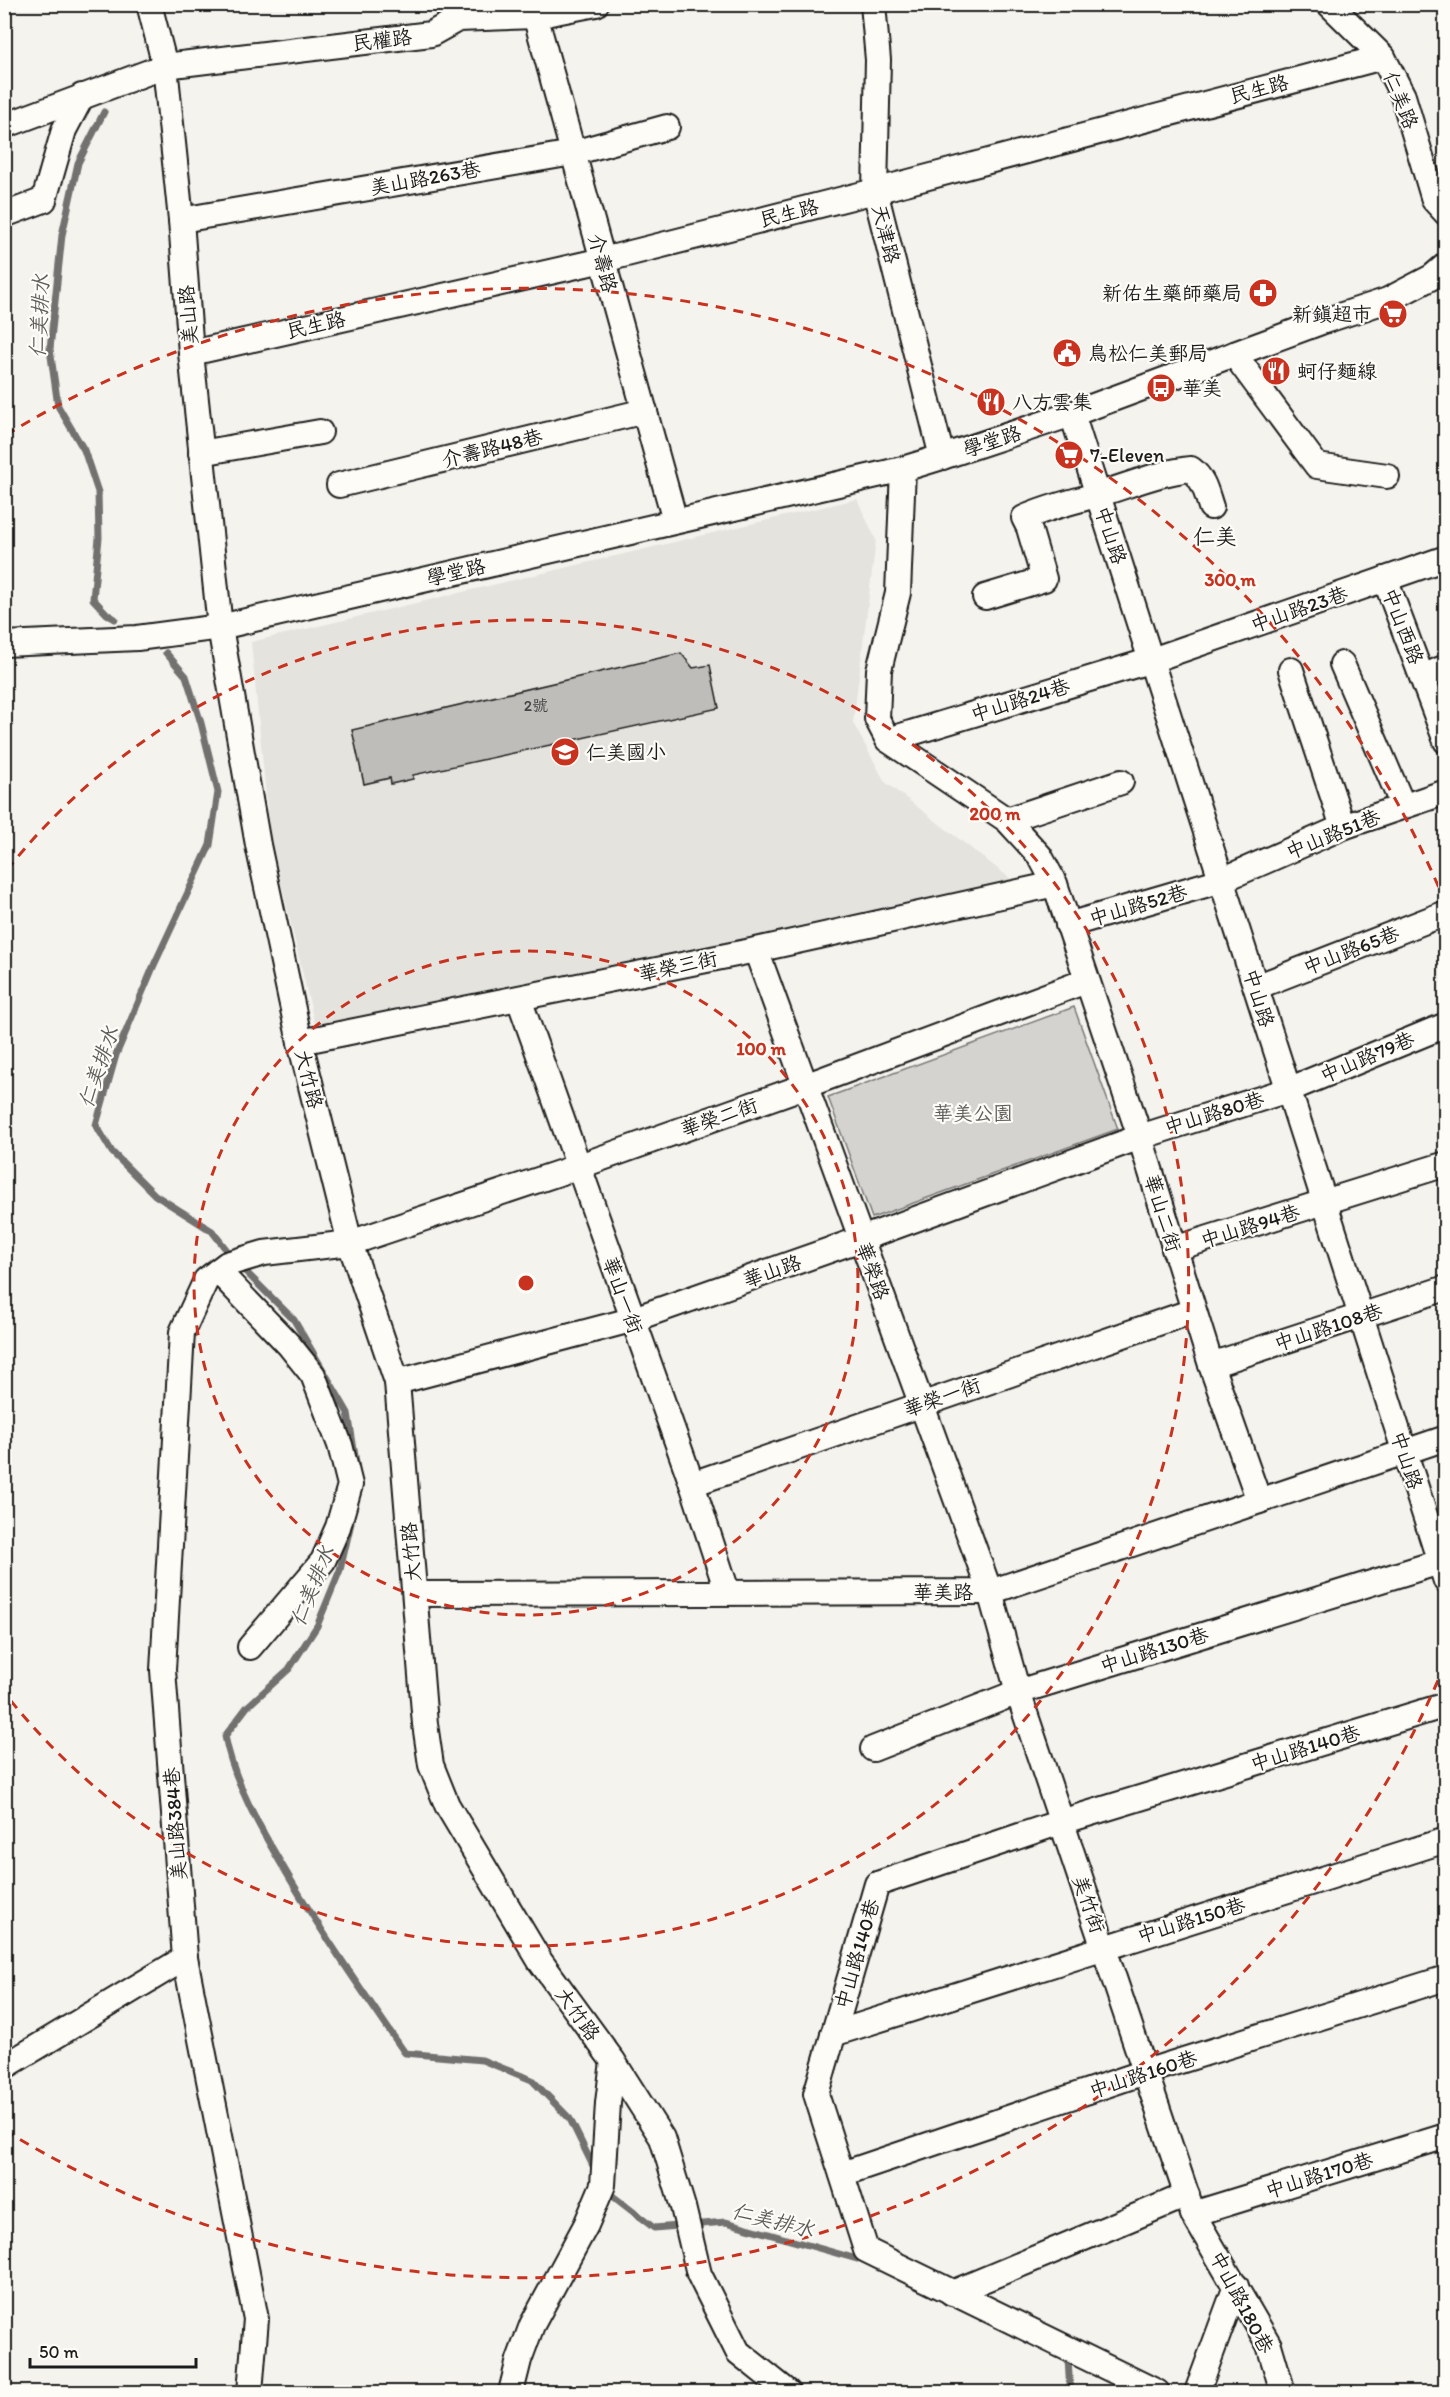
<svg xmlns="http://www.w3.org/2000/svg" width="1450" height="2397" font-family="Itim,'LXGW WenKai TC',sans-serif">
	<style>
		.built { fill: #e4e3de }
		.green { fill: #d4d3cf; stroke: #787876; stroke-width: 1.5 }
		.lines { fill: none; stroke-linecap: round; stroke-linejoin: round }
		.stream { stroke: #72716f; stroke-width: 7 }
		.building { fill: #bebdba; stroke: #1c1c1c; stroke-width: 1.5 }
		.minor-casing { stroke: #1c1c1c; stroke-width: 28 }
		.minor { stroke: #fdfcf7; stroke-width: 24 }
		.ring { fill: none; stroke: #c8321e; stroke-width: 3; stroke-dasharray: 10 8 }
		.labels { text-anchor: middle; dominant-baseline: central; stroke-width: 4.5; stroke-linejoin: round; paint-order: stroke }
		.number-label { font-size: 16px; fill: #444 }
		.street-label { font-size: 20px; fill: #1c1c1c; stroke: #fdfcf7 }
		.poi-label { font-size: 20px; fill: #1c1c1c; stroke: #fdfcf7; text-anchor: start }
		.park-label { font-size: 20px; fill: #5c5c5b; stroke: #fdfcf7 }
		.water-label { font-size: 21px; font-style: italic; fill: #5c5c5a; stroke: #fdfcf7 }
		.quarter-label { font-size: 22px; fill: #1c1c1c; stroke: #fdfcf7 }
		.centre { fill: #c8321e; stroke: #fdfcf7; stroke-width: 3 }
		.ring-label { font-size: 18px; text-anchor: middle; font-weight: bold; fill: #c8321e; stroke: #fdfcf7; stroke-width: 4.5; stroke-linejoin: round; paint-order: stroke }
	</style>
	<rect width="100%" height="100%" fill="#f4f3ee"/>
	<filter id="ink" filterUnits="userSpaceOnUse"><feTurbulence type="fractalNoise" baseFrequency=".0167" numOctaves="2"/><feDisplacementMap in="SourceGraphic" scale="12" xChannelSelector="R" yChannelSelector="G"/><feConvolveMatrix kernelMatrix="1 2 1 2 8 2 1 2 1" color-interpolation-filters="sRGB"/></filter>
	<g filter="url(#ink)">
		<!-- built -->
		<polygon class="built" points="857,499 876,540 853,723 885,782 1016,883 315,1025 270,836 251,642"/>
		<!-- green -->
		<polygon class="green" points="1074,1007 1118,1129 872,1218 828,1097"/>
		<g class="lines">
			<!-- stream -->
			<g class="stream">
				<polyline points="104,112 78,163 62,235 50,349 58,406 84,450 98,492 99,538 93,599 107,614 115,619"/>
				<polyline points="166,653 186,676 201,723 218,792 210,845 154,965 116,1055 96,1125 112,1152 155,1195 212,1231 232,1257"/>
				<polyline points="239,1265 294,1320 348,1413 357,1468"/>
				<path d="M351 1523 340 1570 317 1626 289 1669 247 1707 225 1736C235 1787 263 1833 289 1877 325 1938 365 1995 405 2053L482 2060 532 2080 570 2119 596 2172"/>
				<polyline points="605,2190 654,2228 726,2222 857,2259"/>
				<polyline points="1068,2359 1070,2392"/>
			</g>
		</g>
		<!-- building -->
		<polygon class="building" points="681,653 693,668 710,665 719,708 413,775 413,779 391,784 390,778 364,784 352,730"/>
		<g class="lines">
			<!-- minor casing -->
			<g class="minor-casing">
				<g id="minor">
					<polyline points="149,4 165,66 181,220 191,353 220,627 258,845 300,1042 350,1243 397,1382 425,1724 431,1765 447,1805 540,1961 613,2061 662,2138 683,2207 699,2274 738,2352 788,2392"/>
					<polyline points="532,4 675,521"/>
					<polyline points="873,4 878,60 875,191 942,457"/>
					<polyline points="1329,4 1383,57 1403,96 1434,200 1446,213"/>
					<polyline points="4,126 165,66 431,34 458,19 535,16 596,4"/>
					<polyline points="4,215 44,200 64,130 82,96"/>
					<polyline points="181,220 573,153 667,127"/>
					<polyline points="191,353 603,260 875,191 1383,57"/>
					<polyline points="1234,354 1317,466 1387,476"/>
					<polyline points="1072,414 1446,1581"/>
					<polyline points="201,453 320,432"/>
					<polyline points="903,469 898,593 879,670 877,719 888,740 1007,820 1040,856 1055,884 1140,1137 1211,1365 1259,1501"/>
					<polyline points="339,485 645,411"/>
					<polyline points="1385,579 1446,741"/>
					<path d="M985 597 1044 579 1029 528 1024 518C1051 506 1072 502 1100 494 1130 485 1160 472 1191 469 1204 479 1206 492 1211 507"/>
					<polyline points="4,644 137,638 220,627 903,469 942,457 1072,414 1321,322 1388,300 1432,277 1446,265"/>
					<polyline points="1342,664 1403,806"/>
					<polyline points="1291,670 1343,827"/>
					<polyline points="1422,677 1446,667"/>
					<polyline points="888,740 1152,660 1446,558"/>
					<polyline points="1007,820 1121,782"/>
					<polyline points="1068,925 1222,880 1343,827 1446,792"/>
					<polyline points="756,950 990,1592 1018,1692 1193,2214 1269,2345 1283,2392"/>
					<polyline points="1256,987 1446,913"/>
					<polyline points="519,999 692,1484 727,1591"/>
					<polyline points="300,1042 756,950 1055,884"/>
					<polyline points="1174,1249 1446,1164"/>
					<polyline points="218,1271 289,1345 313,1375 340,1445 350,1485 338,1527 323,1561 250,1647"/>
					<polyline points="1211,1365 1446,1288"/>
					<polyline points="397,1382 631,1320 861,1239 1140,1137 1288,1090 1446,1025"/>
					<polyline points="692,1484 1193,1311"/>
					<polyline points="415,1594 990,1592 1446,1438"/>
					<polyline points="873,1749 1018,1692 1446,1560"/>
					<polyline points="833,2034 1446,1840"/>
					<polyline points="4,2067 185,1958"/>
					<polyline points="842,2174 1145,2072 1446,1978"/>
					<polyline points="1193,2214 1446,2136"/>
					<polyline points="952,2293 1187,2195"/>
					<polyline points="250,2392 256,2319 185,1958 163,1670 182,1332 206,1280 227,1264 264,1253 350,1243 577,1167 805,1086 1086,981"/>
					<polyline points="511,2392 519,2360 532,2325 586,2225 603,2185 608,2103 613,2061"/>
					<polyline points="1157,2392 866,2250 816,2094 877,1884 1061,1822 1446,1705"/>
					<polyline points="1197,2392 1236,2286"/>
				</g>
			</g>
			<!-- minor -->
			<use href="#minor" class="minor"/>
		</g>
	</g>
	<!-- distance rings -->
	<g class="ring">
		<circle cx="526" cy="1283" r="332"/>
		<path d="M7 870A663 663 0 1 1 7 1696"/>
		<path d="M1445 1664A995 995 0 0 1 6 2131M6 435A995 995 0 0 1 1445 902"/>
	</g>
	<!-- icons -->
	<defs>
		<g id="pharmacy-disc" transform="scale(1.5)"><circle r="9.5" fill="#c8321e" stroke="#fdfcf7"/><path d="M-2-6h4v4h4v4h-4v4h-4v-4h-4v-4h4Z" fill="#fff"/></g>
		<g id="supermarket-disc" transform="scale(1.5)"><circle r="9.5" fill="#c8321e" stroke="#fdfcf7"/><path d="M-6-5.5h2.5l.6 2H6L4.5 2H-2.5L-4.4-4H-6ZM-1.5 3.2a1.3 1.3 0 1 0 .1 0ZM3 3.2a1.3 1.3 0 1 0 .1 0Z" fill="#fff"/></g>
		<g id="civic-disc" transform="scale(1.5)"><circle r="9.5" fill="#c8321e" stroke="#fdfcf7"/><path d="M-.6-6.5H3V-4.5H.6V-3L4-1V1h2V6H-6V1h2V-1L-.6-3ZM-1.2 2.5V6h2.4V2.5Z" fill="#fff"/></g>
		<g id="restaurant-disc" transform="scale(1.5)"><circle r="9.5" fill="#c8321e" stroke="#fdfcf7"/><path d="M-5-6h1v4h1v-4h1v4h1v-4h1v5L-1.5 .5V6h-2V.5L-5-1ZM5-6V6H3V1.5H1.5Q1.5-4 5-6Z" fill="#fff"/></g>
		<g id="bus-disc" transform="scale(1.5)"><circle r="9.5" fill="#c8321e" stroke="#fdfcf7"/><path d="M-5-6H5V4H4V6H2V4H-2V6H-4V4H-5ZM-3.5-4V0h7V-4ZM-3.5 1.2v1.5H-2V1.2ZM2 1.2v1.5H3.5V1.2Z" fill="#fff"/></g>
		<g id="school-disc" transform="scale(1.5)"><circle r="9.5" fill="#c8321e" stroke="#fdfcf7"/><path d="M0-5L7-2L0 1L-7-2ZM-4 1L0 2.5L4 1V4Q0 6-4 4Z" fill="#fff"/></g>
	</defs>
	<g fill-rule="evenodd">
		<use href="#pharmacy-disc" x="1263" y="293"/>
		<use href="#supermarket-disc" x="1393" y="314"/>
		<use href="#civic-disc" x="1067" y="353"/>
		<use href="#restaurant-disc" x="1276" y="371"/>
		<use href="#bus-disc" x="1161" y="388"/>
		<use href="#restaurant-disc" x="991" y="402"/>
		<use href="#supermarket-disc" x="1069" y="455"/>
		<use href="#school-disc" x="565" y="752"/>
	</g>
	<g class="labels">
		<!-- number labels -->
		<g class="number-label">
			<text x="536" y="705">2號</text>
		</g>
		<!-- street labels -->
		<g class="street-label">
			<text transform="translate(382 40) rotate(-7)">民權路</text>
			<text transform="translate(1259 89) rotate(-15)">民生路</text>
			<text transform="translate(1401 100) rotate(68)">仁美路</text>
			<text transform="translate(425 178) rotate(-10)">美山路263巷</text>
			<text transform="translate(789 213) rotate(-14)">民生路</text>
			<text transform="translate(886 234) rotate(76)">天津路</text>
			<text transform="translate(603 263) rotate(75)">介壽路</text>
			<text transform="translate(188 315) rotate(-94)">美山路</text>
			<text transform="translate(316 325) rotate(-13)">民生路</text>
			<text transform="translate(992 441) rotate(-18)">學堂路</text>
			<text transform="translate(492 448) rotate(-14)">介壽路48巷</text>
			<text transform="translate(1111 535) rotate(72)">中山路</text>
			<text transform="translate(456 572) rotate(-13)">學堂路</text>
			<text transform="translate(1299 609) rotate(-19)">中山路23巷</text>
			<text transform="translate(1403 626) rotate(69)">中山西路</text>
			<text transform="translate(1020 700) rotate(-17)">中山路24巷</text>
			<text transform="translate(1333 834) rotate(-22)">中山路51巷</text>
			<text transform="translate(1138 905) rotate(-16)">中山路52巷</text>
			<text transform="translate(1351 950) rotate(-21)">中山路65巷</text>
			<text transform="translate(678 966) rotate(-12)">華榮三街</text>
			<text transform="translate(1259 998) rotate(73)">中山路</text>
			<text transform="translate(1367 1057) rotate(-23)">中山路79巷</text>
			<text transform="translate(309 1079) rotate(76)">大竹路</text>
			<text transform="translate(1214 1113) rotate(-17)">中山路80巷</text>
			<text transform="translate(719 1117) rotate(-19)">華榮二街</text>
			<text transform="translate(1163 1213) rotate(73)">華山二街</text>
			<text transform="translate(1250 1226) rotate(-17)">中山路94巷</text>
			<text transform="translate(772 1271) rotate(-19)">華山路</text>
			<text transform="translate(873 1271) rotate(70)">華榮路</text>
			<text transform="translate(623 1295) rotate(70)">華山一街</text>
			<text transform="translate(1328 1327) rotate(-18)">中山路108巷</text>
			<text transform="translate(942 1397) rotate(-19)">華榮一街</text>
			<text transform="translate(1407 1460) rotate(72)">中山路</text>
			<text transform="translate(411 1552) rotate(-95)">大竹路</text>
			<text x="943" y="1592">華美路</text>
			<text transform="translate(1154 1650) rotate(-17)">中山路130巷</text>
			<text transform="translate(1305 1748) rotate(-17)">中山路140巷</text>
			<text transform="translate(175 1824) rotate(-94)">美山路384巷</text>
			<text transform="translate(1089 1904) rotate(71)">美竹街</text>
			<text transform="translate(1191 1920) rotate(-17)">中山路150巷</text>
			<text transform="translate(857 1954) rotate(-74)">中山路140巷</text>
			<text transform="translate(578 2014) rotate(54)">大竹路</text>
			<text transform="translate(1143 2074) rotate(-18)">中山路160巷</text>
			<text transform="translate(1319 2175) rotate(-17)">中山路170巷</text>
			<text transform="translate(1242 2302) rotate(62)">中山路180巷</text>
		</g>
		<!-- poi labels -->
		<g class="poi-label">
			<text x="1242" y="293" text-anchor="end">新佑生藥師藥局</text>
			<text x="1372" y="314" text-anchor="end">新鎮超市</text>
			<text x="1088" y="353">鳥松仁美郵局</text>
			<text x="1297" y="371">蚵仔麵線</text>
			<text x="1182" y="388">華美</text>
			<text x="1012" y="402">八方雲集</text>
			<text x="1090" y="455">7-Eleven</text>
			<text x="586" y="752">仁美國小</text>
		</g>
		<!-- park labels -->
		<g class="park-label">
			<text x="973" y="1113">華美公園</text>
		</g>
		<!-- water labels -->
		<g class="water-label">
			<text transform="translate(39 316) rotate(-87)">仁美排水</text>
			<text transform="translate(98 1067) rotate(-71)">仁美排水</text>
			<text transform="translate(312 1586) rotate(-68)">仁美排水</text>
			<text transform="translate(773 2220) rotate(14)">仁美排水</text>
		</g>
		<!-- quarter labels -->
		<g class="quarter-label">
			<text x="1215" y="536">仁美</text>
		</g>
	</g>
	<circle cx="526" cy="1283" r="9" class="centre"/>
	<g class="ring-label">
		<text x="1230" y="586">300 m</text>
		<text x="995" y="820">200 m</text>
		<text x="761" y="1055">100 m</text>
	</g>
	<!-- margin -->
	<rect width="1450" height="2397" fill="none" stroke="#fdfcf7" stroke-width="24"/>
	<rect x="12" y="12" width="1426" height="2373" fill="none" stroke="#1c1c1c" stroke-width="2" filter="url(#ink)"/>
	<!-- scale -->
	<path d="M30 2358v9h166v-9" fill="none" stroke="#1c1c1c" stroke-width="3"/>
	<text x="39" y="2358" font-size="18" fill="#1c1c1c" stroke="#fdfcf7" stroke-width="4.5" paint-order="stroke">50 m</text>
</svg>
